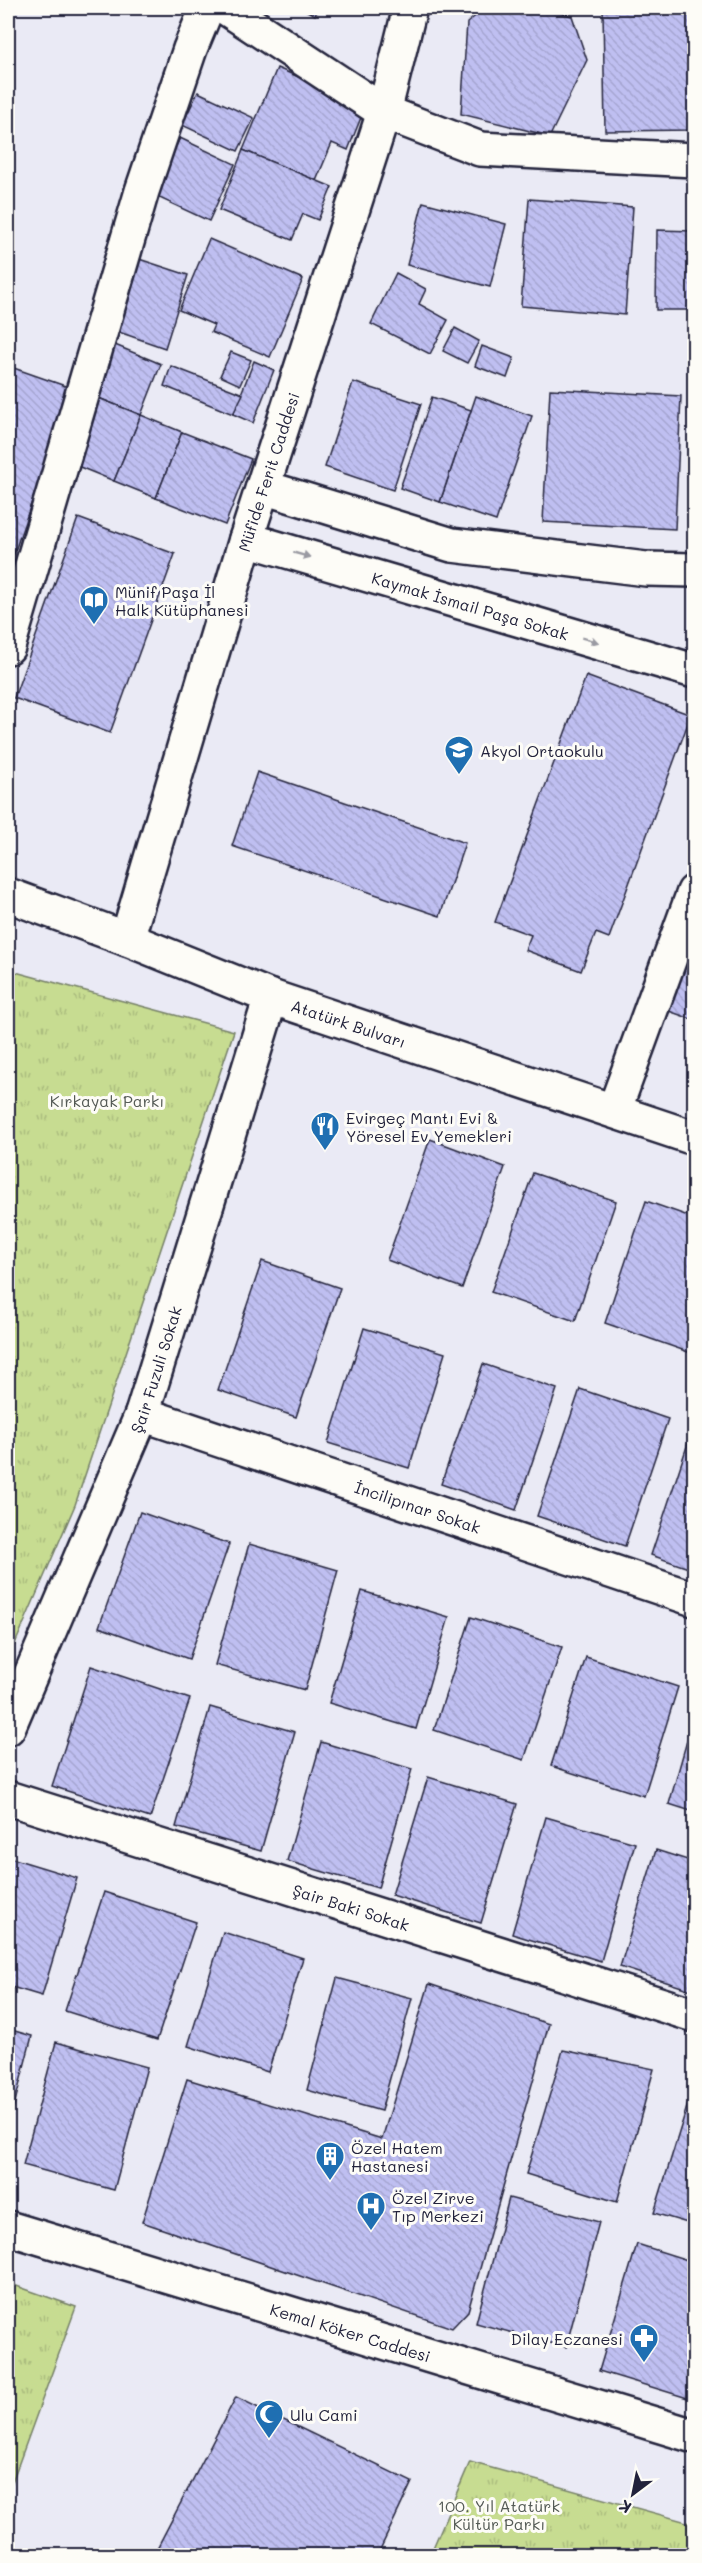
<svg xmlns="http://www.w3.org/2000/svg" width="702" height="2563" font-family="Mali,sans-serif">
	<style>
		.park { fill: url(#park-tufts); stroke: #747f66; stroke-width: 1.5 }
		.building { fill: url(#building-back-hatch); stroke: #22223b; stroke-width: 1.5 }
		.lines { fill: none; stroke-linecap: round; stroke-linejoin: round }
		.minor-casing { stroke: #22223b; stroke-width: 38 }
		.tertiary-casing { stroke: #22223b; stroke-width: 38 }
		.secondary-casing { stroke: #22223b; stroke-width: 38 }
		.minor { stroke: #fdfcf7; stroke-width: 33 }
		.tertiary { stroke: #fdfcf7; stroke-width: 33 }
		.secondary { stroke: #fdfcf7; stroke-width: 33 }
		.oneway { fill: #9a9aa2 }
		.labels { text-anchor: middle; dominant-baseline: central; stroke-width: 6; stroke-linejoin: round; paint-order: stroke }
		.street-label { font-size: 16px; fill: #22223b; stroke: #fdfcf7 }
		.poi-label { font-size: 16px; fill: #22223b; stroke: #fdfcf7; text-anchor: start }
		.park-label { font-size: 16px; fill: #545a55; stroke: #fdfcf7 }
	</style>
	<defs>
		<pattern id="park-tufts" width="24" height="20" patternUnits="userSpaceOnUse" patternTransform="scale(1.5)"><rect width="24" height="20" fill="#c7dc91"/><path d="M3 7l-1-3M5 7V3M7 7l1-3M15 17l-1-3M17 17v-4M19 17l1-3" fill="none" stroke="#abbc7e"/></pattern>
		<pattern id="building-back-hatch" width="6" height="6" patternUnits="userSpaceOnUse" patternTransform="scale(1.5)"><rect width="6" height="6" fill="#bfbff1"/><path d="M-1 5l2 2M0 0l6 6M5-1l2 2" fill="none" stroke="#a4a4d0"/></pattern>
	</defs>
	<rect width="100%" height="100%" fill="#eaeaf5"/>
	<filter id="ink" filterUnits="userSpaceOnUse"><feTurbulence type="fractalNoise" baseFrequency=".0167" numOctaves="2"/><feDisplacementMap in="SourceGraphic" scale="12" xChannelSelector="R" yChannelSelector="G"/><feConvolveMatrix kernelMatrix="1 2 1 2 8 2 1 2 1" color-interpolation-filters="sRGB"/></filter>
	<g filter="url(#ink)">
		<!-- park -->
		<g class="park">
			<polygon points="8,970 234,1031 75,1505 8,1660"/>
			<polygon points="8,2283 76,2307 8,2493"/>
			<polygon points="470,2462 694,2524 694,2555 430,2555"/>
		</g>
		<!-- building -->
		<g class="building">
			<polygon points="301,8 319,8 315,15"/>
			<polygon points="485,8 540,8 572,16 587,60 550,136 461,114 467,23"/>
			<polygon points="694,10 694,130 605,131 603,11"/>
			<polygon points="277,68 366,105 348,150 332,143 316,181 243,150"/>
			<polygon points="198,92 254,118 238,151 182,125"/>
			<polygon points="180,138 235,164 209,221 153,195"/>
			<polygon points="243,150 332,187 318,220 303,214 292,240 219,210"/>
			<polygon points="529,199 633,207 625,315 521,306"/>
			<polygon points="423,202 506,224 490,287 407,265"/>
			<polygon points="657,230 694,231 694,310 656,310"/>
			<polygon points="209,239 303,279 270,357 211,332 214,325 179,310"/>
			<polygon points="139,259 188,275 165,348 116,331"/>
			<polygon points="396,273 426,289 419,304 448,320 430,354 371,324"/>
			<polygon points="455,328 479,341 467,363 443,351"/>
			<polygon points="115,345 161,364 141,415 96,397"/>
			<polygon points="482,346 514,358 507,378 475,366"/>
			<polygon points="231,352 251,360 240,385 220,376"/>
			<polygon points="254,361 274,370 253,423 233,414"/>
			<polygon points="8,366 71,388 8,571"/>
			<polygon points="171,366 243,394 233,414 164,386"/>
			<polygon points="353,382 421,404 393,490 325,467"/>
			<polygon points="550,389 681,396 675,529 543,522"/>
			<polygon points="476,396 532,416 496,521 440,502"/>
			<polygon points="96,397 141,415 114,481 70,463"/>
			<polygon points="432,397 471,410 440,502 400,488"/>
			<polygon points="141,415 182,432 156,498 114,481"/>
			<polygon points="182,432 251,459 225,525 156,498"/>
			<polygon points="78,518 175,554 110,733 14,698"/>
			<polygon points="586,676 691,715 609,938 596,933 581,971 525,950 531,935 495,922"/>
			<polygon points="257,772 465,843 440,916 232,846"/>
			<polygon points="694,934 694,1020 666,1010"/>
			<polygon points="430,1139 505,1167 462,1288 387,1260"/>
			<polygon points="533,1173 616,1201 575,1321 491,1292"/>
			<polygon points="646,1201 694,1218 694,1341 691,1353 605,1323"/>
			<polygon points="262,1261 340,1288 296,1417 218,1390"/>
			<polygon points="364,1328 445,1353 409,1468 328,1443"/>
			<polygon points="483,1364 557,1389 516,1510 441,1484"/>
			<polygon points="580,1389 668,1419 625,1546 537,1516"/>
			<polygon points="693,1428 694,1429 694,1570 651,1555"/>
			<polygon points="140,1512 229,1544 189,1659 99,1627"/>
			<polygon points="249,1544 338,1570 305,1690 215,1665"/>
			<polygon points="362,1591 449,1617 416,1729 329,1703"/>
			<polygon points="471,1617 562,1647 524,1760 434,1730"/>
			<polygon points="586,1657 678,1687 644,1796 551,1766"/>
			<polygon points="91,1666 190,1699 150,1818 52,1786"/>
			<polygon points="210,1707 295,1732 261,1851 176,1827"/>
			<polygon points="694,1716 694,1812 669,1804"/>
			<polygon points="321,1742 412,1769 378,1888 287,1861"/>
			<polygon points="428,1777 517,1804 481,1923 392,1895"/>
			<polygon points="546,1817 635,1843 601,1961 512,1934"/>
			<polygon points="656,1850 694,1862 694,1991 620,1967"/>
			<polygon points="8,1857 77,1878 42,1996 8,1986"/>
			<polygon points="104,1892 196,1922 157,2040 65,2011"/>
			<polygon points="223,1932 303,1958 268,2072 188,2046"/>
			<polygon points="337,1978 412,1998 381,2111 307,2090"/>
			<polygon points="429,1984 549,2024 468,2311 452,2328 142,2222 187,2079 382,2139"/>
			<polygon points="8,2029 32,2036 8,2129"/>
			<polygon points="56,2042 147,2067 114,2190 23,2165"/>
			<polygon points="563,2050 654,2069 617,2202 526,2174"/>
			<polygon points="691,2094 694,2095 694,2225 654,2213"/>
			<polygon points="509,2198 599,2222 566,2347 476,2323"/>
			<polygon points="637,2244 694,2262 694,2400 599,2371"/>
			<polygon points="236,2397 412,2482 377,2556 153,2556"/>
		</g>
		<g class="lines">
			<!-- minor casing -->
			<g class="minor-casing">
				<g id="minor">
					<polyline points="226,8 384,112 480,149 694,160"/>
					<polyline points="263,487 452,545 646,569 694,570"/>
					<path id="s1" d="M246 539 694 671"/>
					<polyline points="8,647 142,191 190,49 207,8"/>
					<path id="s2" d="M127 939 246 539 384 112 410 8"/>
					<polyline points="614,1111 694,892"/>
					<path id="s3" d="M142 1414 694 1599"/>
					<path id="s4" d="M8 1728 142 1414 271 997"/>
					<path id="s5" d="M8 1798 694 2015"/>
				</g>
			</g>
			<!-- tertiary casing -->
			<g class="tertiary-casing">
				<g id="tertiary">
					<path id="s6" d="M8 2228 694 2436"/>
				</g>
			</g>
			<!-- secondary casing -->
			<g class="secondary-casing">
				<g id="secondary">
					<path id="s7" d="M8 895 127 939 271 997 694 1138"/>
				</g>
			</g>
			<!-- minor -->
			<use href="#minor" class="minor"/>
			<!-- tertiary -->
			<use href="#tertiary" class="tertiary"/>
			<!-- secondary -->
			<use href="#secondary" class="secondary"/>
		</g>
		<!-- one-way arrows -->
		<defs><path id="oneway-solid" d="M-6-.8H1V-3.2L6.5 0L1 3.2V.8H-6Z" transform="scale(1.5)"/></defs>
		<g class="oneway">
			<use href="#oneway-solid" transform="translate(302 555) rotate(16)"/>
			<use href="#oneway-solid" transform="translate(590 640) rotate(16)"/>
		</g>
	</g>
	<!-- icons -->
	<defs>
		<g id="library-pin" transform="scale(1.5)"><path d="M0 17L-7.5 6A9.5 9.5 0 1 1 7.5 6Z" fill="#1f6fb2" stroke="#fdfcf7"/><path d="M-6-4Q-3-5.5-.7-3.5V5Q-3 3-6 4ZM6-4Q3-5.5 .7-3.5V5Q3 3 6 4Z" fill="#fff"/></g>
		<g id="school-pin" transform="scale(1.5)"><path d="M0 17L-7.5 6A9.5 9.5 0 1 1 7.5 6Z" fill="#1f6fb2" stroke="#fdfcf7"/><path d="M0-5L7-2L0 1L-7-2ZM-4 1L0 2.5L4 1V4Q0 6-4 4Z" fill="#fff"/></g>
		<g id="restaurant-pin" transform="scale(1.5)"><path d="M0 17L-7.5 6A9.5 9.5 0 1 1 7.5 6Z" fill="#1f6fb2" stroke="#fdfcf7"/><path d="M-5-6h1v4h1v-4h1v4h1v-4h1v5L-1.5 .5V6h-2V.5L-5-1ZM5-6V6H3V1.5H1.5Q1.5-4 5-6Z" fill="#fff"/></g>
		<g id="building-pin" transform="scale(1.5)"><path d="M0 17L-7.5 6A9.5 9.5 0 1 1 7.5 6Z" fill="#1f6fb2" stroke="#fdfcf7"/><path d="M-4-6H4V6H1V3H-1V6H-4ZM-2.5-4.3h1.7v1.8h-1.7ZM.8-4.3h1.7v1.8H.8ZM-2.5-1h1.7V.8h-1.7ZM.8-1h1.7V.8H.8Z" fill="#fff"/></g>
		<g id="hospital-pin" transform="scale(1.5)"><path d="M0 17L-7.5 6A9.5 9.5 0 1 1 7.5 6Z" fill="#1f6fb2" stroke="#fdfcf7"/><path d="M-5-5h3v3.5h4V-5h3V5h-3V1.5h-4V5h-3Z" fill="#fff"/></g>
		<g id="pharmacy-pin" transform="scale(1.5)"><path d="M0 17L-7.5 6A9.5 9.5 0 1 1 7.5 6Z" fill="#1f6fb2" stroke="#fdfcf7"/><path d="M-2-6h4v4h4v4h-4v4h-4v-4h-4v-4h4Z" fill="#fff"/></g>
		<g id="mosque-pin" transform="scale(1.5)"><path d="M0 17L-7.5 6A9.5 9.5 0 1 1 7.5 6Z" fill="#1f6fb2" stroke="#fdfcf7"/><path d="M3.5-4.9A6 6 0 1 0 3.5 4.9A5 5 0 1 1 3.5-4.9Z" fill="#fff"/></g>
	</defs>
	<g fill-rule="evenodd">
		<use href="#library-pin" x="94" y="600"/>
		<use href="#school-pin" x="459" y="750"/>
		<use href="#restaurant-pin" x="325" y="1126"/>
		<use href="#building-pin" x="330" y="2156"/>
		<use href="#hospital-pin" x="371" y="2206"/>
		<use href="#pharmacy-pin" x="644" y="2338"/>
		<use href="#mosque-pin" x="269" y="2414"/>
	</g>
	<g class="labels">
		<!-- street labels -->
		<g class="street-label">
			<text stroke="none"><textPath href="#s2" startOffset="488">Müfide Ferit Caddesi</textPath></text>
			<text stroke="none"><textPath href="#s1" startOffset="234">Kaymak İsmail Paşa Sokak</textPath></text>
			<text stroke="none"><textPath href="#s7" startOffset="364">Atatürk Bulvarı</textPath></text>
			<text stroke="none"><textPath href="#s4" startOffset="388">Şair Fuzuli Sokak</textPath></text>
			<text stroke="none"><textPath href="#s3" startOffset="291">İncilipınar Sokak</textPath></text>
			<text stroke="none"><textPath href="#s5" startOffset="360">Şair Baki Sokak</textPath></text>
			<text stroke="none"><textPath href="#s6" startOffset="358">Kemal Köker Caddesi</textPath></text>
		</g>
		<!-- poi labels -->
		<g class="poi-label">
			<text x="115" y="591">Münif Paşa İl<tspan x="115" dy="18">Halk Kütüphanesi</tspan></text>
			<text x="480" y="750">Akyol Ortaokulu</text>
			<text x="346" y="1117">Evirgeç Mantı Evi &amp;<tspan x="346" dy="18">Yöresel Ev Yemekleri</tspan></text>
			<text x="351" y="2147">Özel Hatem<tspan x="351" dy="18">Hastanesi</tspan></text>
			<text x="392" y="2197">Özel Zirve<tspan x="392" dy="18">Tıp Merkezi</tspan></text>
			<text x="623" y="2338" text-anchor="end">Dilay Eczanesi</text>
			<text x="290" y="2414">Ulu Cami</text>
		</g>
		<!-- park labels -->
		<g class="park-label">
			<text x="107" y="1100">Kırkayak Parkı</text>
			<text x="499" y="2505">100. Yıl Atatürk<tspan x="499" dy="18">Kültür Parkı</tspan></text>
		</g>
	</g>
	<!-- margin -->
	<rect width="702" height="2563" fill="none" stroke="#fdfcf7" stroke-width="30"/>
	<rect x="15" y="15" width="672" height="2533" fill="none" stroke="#22223b" stroke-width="2" filter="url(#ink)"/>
	<!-- north arrow -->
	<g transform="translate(633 2494) rotate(212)" stroke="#fdfcf7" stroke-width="4.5" paint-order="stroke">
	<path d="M0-4.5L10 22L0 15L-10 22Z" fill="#22223b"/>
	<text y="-9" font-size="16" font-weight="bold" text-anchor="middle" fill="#22223b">K</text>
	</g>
</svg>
